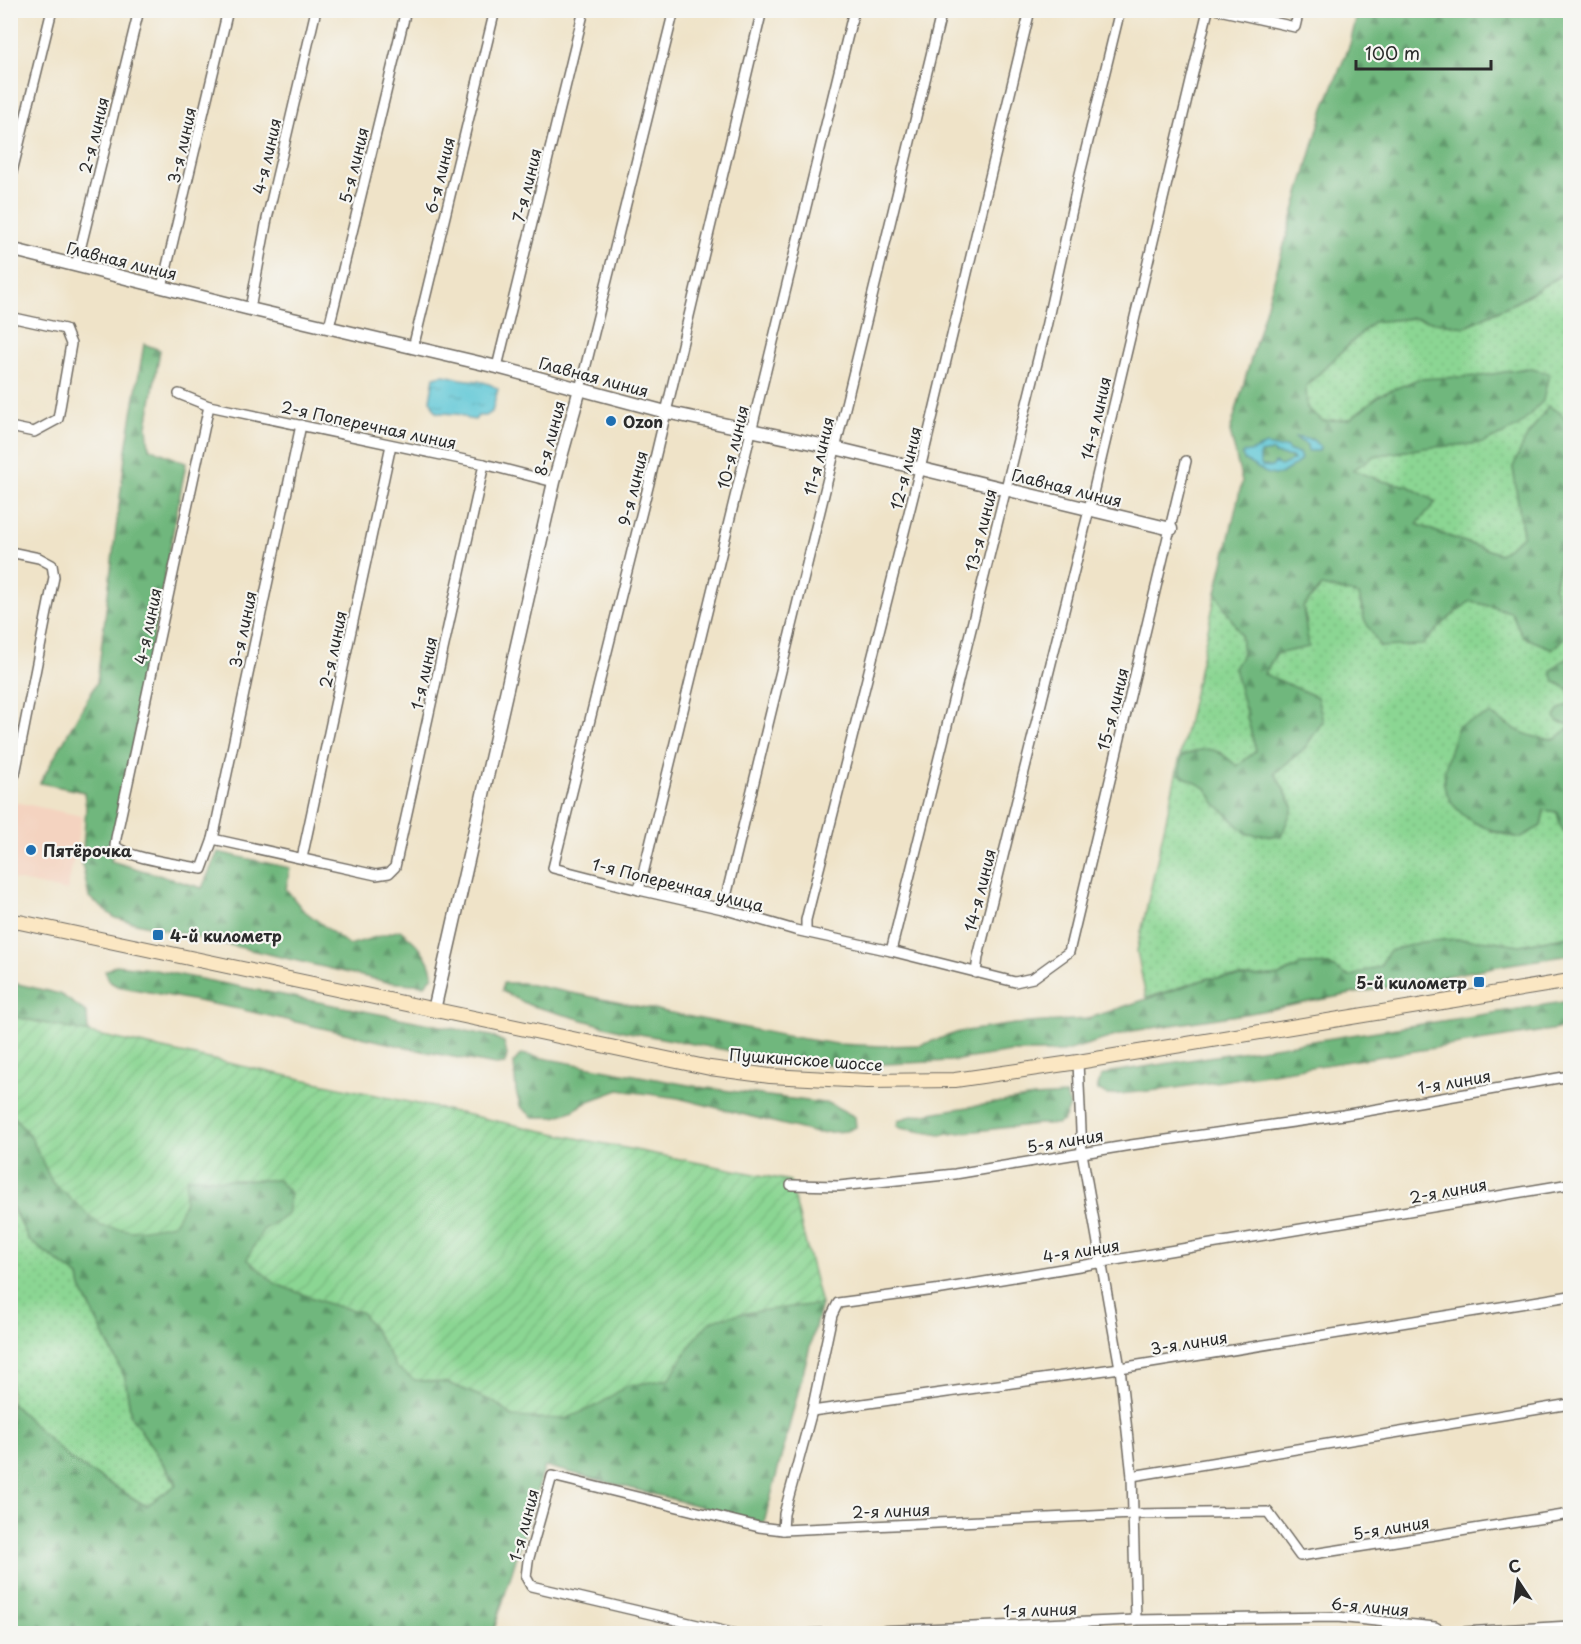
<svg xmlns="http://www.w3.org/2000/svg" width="1581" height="1644" font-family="'Playpen Sans',sans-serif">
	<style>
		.built { fill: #f4d3c0 }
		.grass { fill: url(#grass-dots); stroke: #5b805f; stroke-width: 1.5 }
		.forest { fill: url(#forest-firs); stroke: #4e7154; stroke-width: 1.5 }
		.garden { fill: url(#garden-furrows); stroke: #5b805f; stroke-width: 1.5 }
		.water { fill: url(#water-ripples); stroke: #437880; stroke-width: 1.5; fill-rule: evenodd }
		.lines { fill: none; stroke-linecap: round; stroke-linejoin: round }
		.minor-casing { stroke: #706b62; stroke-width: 12 }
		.tertiary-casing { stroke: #706b62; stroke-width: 15 }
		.secondary-casing { stroke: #706b62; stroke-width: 16 }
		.minor { stroke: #fff; stroke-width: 9 }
		.tertiary { stroke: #fff; stroke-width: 12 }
		.secondary { stroke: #fbe7c3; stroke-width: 14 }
		.poi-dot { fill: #1f6fb2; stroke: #f6f6f2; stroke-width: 2 }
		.labels { text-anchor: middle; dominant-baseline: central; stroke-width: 4.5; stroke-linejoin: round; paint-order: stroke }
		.street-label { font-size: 16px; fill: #2b2b2b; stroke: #f6f6f2 }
		.poi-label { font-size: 16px; font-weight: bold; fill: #2b2b2b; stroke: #f6f6f2; text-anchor: start }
	</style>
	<defs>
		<pattern id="grass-dots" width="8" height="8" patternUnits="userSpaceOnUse" patternTransform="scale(1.5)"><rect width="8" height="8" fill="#8bd693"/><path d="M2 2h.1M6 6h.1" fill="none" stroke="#78b87f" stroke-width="1.8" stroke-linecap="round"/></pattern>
		<pattern id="forest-firs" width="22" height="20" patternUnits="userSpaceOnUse" patternTransform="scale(1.5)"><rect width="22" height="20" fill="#70b77d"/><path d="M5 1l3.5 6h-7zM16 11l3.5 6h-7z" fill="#5c9567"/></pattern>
		<pattern id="garden-furrows" width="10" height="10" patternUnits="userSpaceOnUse" patternTransform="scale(1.5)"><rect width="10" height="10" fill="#8bd693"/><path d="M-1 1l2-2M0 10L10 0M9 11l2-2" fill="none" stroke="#78b87f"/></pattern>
		<pattern id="water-ripples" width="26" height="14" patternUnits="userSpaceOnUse" patternTransform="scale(1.5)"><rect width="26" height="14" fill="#5bc6d5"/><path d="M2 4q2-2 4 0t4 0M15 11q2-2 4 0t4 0" fill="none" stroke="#4ba1ad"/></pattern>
	</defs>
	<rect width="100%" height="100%" fill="#f6f6f2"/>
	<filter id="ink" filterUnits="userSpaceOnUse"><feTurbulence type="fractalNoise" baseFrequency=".0167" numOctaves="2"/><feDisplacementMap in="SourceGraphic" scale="12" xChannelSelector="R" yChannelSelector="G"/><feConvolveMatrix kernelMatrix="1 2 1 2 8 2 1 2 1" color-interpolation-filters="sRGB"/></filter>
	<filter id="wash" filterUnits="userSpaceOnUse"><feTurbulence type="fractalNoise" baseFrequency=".008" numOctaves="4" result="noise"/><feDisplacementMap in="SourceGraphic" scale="24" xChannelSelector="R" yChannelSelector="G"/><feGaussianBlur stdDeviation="1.35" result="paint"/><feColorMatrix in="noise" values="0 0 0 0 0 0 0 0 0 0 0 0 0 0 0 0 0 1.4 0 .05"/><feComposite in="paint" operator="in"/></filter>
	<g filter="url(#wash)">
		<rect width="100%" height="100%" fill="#efe3c8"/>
		<!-- built -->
		<polygon class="built" points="10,801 82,816 67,891 11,879"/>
		<!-- grass -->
		<g class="grass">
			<path d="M1570 270V375L1567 392 1570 406V423L1559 412 1513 467 1523 536 1500 554C1472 544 1444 536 1417 524L1435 503 1408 486 1382 481 1353 470 1374 456 1424 448 1527 368 1380 395 1350 419 1323 421 1307 408 1306 386 1373 322 1413 318 1464 327 1518 301Z"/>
			<path d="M1570 544V656L1561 662 1554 681 1570 690V704L1560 709 1558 722 1570 724V726C1566 730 1561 736 1556 738 1534 743 1507 725 1490 714V831L1519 838 1541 826 1544 810 1557 812 1561 827 1570 838V936L1520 945 1493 941 1380 966 1349 977 1329 965 1302 964 1279 976 1209 978 1146 998 1137 951 1216 593 1241 635 1243 653 1235 668 1256 751 1237 766 1220 752 1179 773 1206 788 1215 803 1293 806 1275 773 1305 748 1317 697 1264 674 1276 654 1307 623 1303 607 1322 586 1359 595 1364 619H1448L1470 601 1511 612 1523 637 1570 631 1554 588 1562 550Z"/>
			<polygon points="10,1204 30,1241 79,1277 81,1288 125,1378 131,1416 177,1485 146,1506 71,1460 11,1403"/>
		</g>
		<!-- forest -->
		<g class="forest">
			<path d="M1358 11H1570V270L1518 301 1464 327 1413 318 1373 322 1306 386 1307 408 1323 421 1350 419 1380 395 1418 379 1481 376 1527 368 1549 373 1543 401 1518 427 1483 443 1424 448 1374 456 1353 470 1382 481 1408 486 1436 502 1417 524C1444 536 1472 544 1500 554L1523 536 1513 467 1525 440 1548 406 1559 412 1570 423V544L1562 550 1554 588 1570 631 1553 649 1523 637 1511 612 1470 601 1448 619 1422 645 1380 647 1364 619 1359 595 1322 586 1303 607 1309 647 1276 654 1264 674 1317 697 1323 721 1305 748 1275 773 1293 807 1281 837 1247 834 1215 803 1206 788 1179 774 1182 756C1211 745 1214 747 1237 766L1256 751 1234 668 1243 653 1241 635 1216 593 1242 482 1230 431 1324 108 1350 44Z"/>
			<path d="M144 344 160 350 147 426 149 448 186 463 111 861 202 888 218 852 290 868 286 889 302 909 349 945 400 930C417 943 429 955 433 976L425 985 387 982 115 918 89 897 82 863 86 808 84 792 40 783 97 682 126 449Z"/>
			<polygon points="1570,656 1570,690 1554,681 1551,671 1561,662"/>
			<polygon points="1570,704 1570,724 1558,722 1555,717 1560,709"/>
			<path d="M1490 714C1507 725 1534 743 1556 738 1561 736 1566 730 1570 726V838L1561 827 1557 812 1544 810 1541 826 1520 838C1490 831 1457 822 1445 789 1440 775 1453 741 1458 726Z"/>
			<polygon points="1570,936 1570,955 1504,965 1251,1013 1132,1031 1063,1052 1011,1052 951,1061 842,1066 753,1055 623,1031 529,1005 502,991 503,983 522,983 786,1036 837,1044 883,1046 921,1045 959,1032 1015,1024 1087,1019 1209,978 1279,976 1302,964 1329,965 1349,977 1380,966 1389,951 1422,942 1455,939 1493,941 1520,945"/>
			<polygon points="116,965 150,969 491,1036 504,1042 507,1055 505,1064 495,1065 427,1052 239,1009 117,986 110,982 105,971"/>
			<polygon points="18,984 60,994 87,1013 88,1033 11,1016 10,985"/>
			<polygon points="1570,1001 1570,1027 1169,1089 1108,1095 1097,1090 1101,1076 1112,1072"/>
			<polygon points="521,1054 699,1087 831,1104 855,1117 856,1127 847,1131 816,1133 678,1098 619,1090 589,1101 572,1111 555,1117 533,1117 520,1106 516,1091 514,1062"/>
			<polygon points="1066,1095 1070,1106 1064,1120 1057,1124 1038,1124 941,1135 900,1128 897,1126 898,1121 907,1117 949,1110 1034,1097"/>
			<path d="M10 1113 31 1137 52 1182 184 1205 186 1178 202 1177 220 1180H278L290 1193 287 1215 263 1230 276 1284 329 1304 361 1312 415 1380 448 1383 494 1402 513 1417 598 1405 626 1386 669 1379C679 1363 695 1334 710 1322 722 1313 801 1306 821 1304L764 1523 545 1466 493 1633H11V1403L71 1460 146 1506 177 1484 131 1416 125 1378 81 1288 79 1277 30 1241 11 1204Z"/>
		</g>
		<!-- garden -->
		<path class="garden" d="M10 1016 590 1141 790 1181 821 1304C802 1306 722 1313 710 1322 695 1335 680 1362 669 1379L626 1386 598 1405 565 1419 513 1417 494 1402 449 1383 415 1380 396 1367 374 1329 361 1312 329 1304 276 1284 247 1259 263 1230 287 1215 290 1193 278 1180H220L202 1177 187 1178 184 1205 174 1224 133 1231 101 1226 52 1182 31 1137 11 1113Z"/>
		<!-- water -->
		<g class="water">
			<path d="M442 375C449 375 454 378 461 379 473 381 486 380 498 389L492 412 486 416H478L475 420 468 419C460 411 447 415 436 412L430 400 434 377Z"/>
			<polygon points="1294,437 1313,440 1320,447 1319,451 1308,451 1307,445"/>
			<path d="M1266 445 1280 448 1286 447 1290 451 1299 453 1301 459 1298 463 1281 474 1274 475 1266 473 1244 460 1242 455 1244 452H1250ZM1272 451 1274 454 1292 457 1294 460 1281 466 1275 463 1272 467 1262 466 1260 462V453Z"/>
		</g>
	</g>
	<g filter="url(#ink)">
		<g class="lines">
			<!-- minor casing -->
			<g class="minor-casing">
				<g id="minor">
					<polyline points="762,10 651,475 553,868 639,890 723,909 795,930 891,951 1015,982 1033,978 1069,952 1186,461"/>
					<polyline points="1219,10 1295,27 1299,10"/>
					<polyline points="10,180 52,10"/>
					<polyline points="76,266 139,10"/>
					<polyline points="162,287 228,10"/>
					<polyline points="250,309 267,219 316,10"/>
					<polyline points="10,317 65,329 71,344 58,419 34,432 10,427"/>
					<polyline points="329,327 406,10"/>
					<polyline points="413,348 495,10"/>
					<polyline points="497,367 584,10"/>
					<polyline points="580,389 674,10"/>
					<polyline points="179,394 209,406 484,464 554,482"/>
					<path d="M209 406 116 838 115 846C130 859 180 864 202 869L213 839 301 425"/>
					<polyline points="10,552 39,558 52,565 54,577 15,774 10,782"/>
					<polyline points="213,839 376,875 389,873 395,867 484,464"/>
					<polyline points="302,858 391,445"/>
					<polyline points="639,890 854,10"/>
					<polyline points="723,909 942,10"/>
					<polyline points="806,932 806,920 920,469 1030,10"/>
					<polyline points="891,951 1046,327 1079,178 1120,10"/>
					<polyline points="976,973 978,957 1089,510 1208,10"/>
					<polyline points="1078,1062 1082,1153 1120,1368 1132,1476 1136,1620"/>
					<polyline points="791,1185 839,1186 955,1174 1131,1145 1343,1115 1570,1076"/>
					<polyline points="812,1411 1120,1368 1570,1296"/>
					<polyline points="1132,1476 1570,1404"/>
					<polyline points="783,1530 784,1514 812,1411 832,1315 838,1303 942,1289 1570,1184"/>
					<polyline points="736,1634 531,1586 526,1577 528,1561 552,1476 759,1527 783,1530 1134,1514 1268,1512 1300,1556 1570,1514"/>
					<polyline points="808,1634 1136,1620 1337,1617 1435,1627 1446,1633 1570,1626"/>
				</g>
			</g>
			<!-- tertiary casing -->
			<g class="tertiary-casing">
				<g id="tertiary">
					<polyline points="10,249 250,309 497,367 666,412 835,448 1171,529"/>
					<polyline points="434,1010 554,482 580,389"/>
				</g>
			</g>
			<!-- secondary casing -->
			<g class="secondary-casing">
				<polyline id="secondary" points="10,920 710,1068 770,1076 867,1081 955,1080 1078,1062 1570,981"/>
			</g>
			<!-- minor -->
			<use href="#minor" class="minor"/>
			<!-- tertiary -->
			<use href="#tertiary" class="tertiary"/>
			<!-- secondary -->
			<use href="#secondary" class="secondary"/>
		</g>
	</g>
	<!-- markers -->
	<g class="poi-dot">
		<circle cx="611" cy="421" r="6"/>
		<circle cx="31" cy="850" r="6"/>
		<rect x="152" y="929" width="12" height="12" rx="3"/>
		<rect x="1473" y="976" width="12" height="12" rx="3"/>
	</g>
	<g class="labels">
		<!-- street labels -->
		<g class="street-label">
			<text transform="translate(93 135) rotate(-76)">2-я линия</text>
			<text transform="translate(181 145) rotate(-77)">3-я линия</text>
			<text transform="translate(266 156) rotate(-77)">4-я линия</text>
			<text transform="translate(353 165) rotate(-76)">5-я линия</text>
			<text transform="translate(439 175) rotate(-76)">6-я линия</text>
			<text transform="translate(526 185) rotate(-76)">7-я линия</text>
			<text transform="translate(122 260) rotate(14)">Главная линия</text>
			<text transform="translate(594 376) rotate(15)">Главная линия</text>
			<text transform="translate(1095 418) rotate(-77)">14-я линия</text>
			<text transform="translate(369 424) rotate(12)">2-я Поперечная линия</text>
			<text transform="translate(549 438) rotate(-75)">8-я линия</text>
			<text transform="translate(732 447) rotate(-76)">10-я линия</text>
			<text transform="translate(818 456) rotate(-76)">11-я линия</text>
			<text transform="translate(905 468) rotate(-76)">12-я линия</text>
			<text transform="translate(1067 487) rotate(14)">Главная линия</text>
			<text transform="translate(632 488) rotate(-76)">9-я линия</text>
			<text transform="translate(980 530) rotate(-76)">13-я линия</text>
			<text transform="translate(147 626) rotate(-78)">4-я линия</text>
			<text transform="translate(242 629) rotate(-78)">3-я линия</text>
			<text transform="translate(332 649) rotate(-78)">2-я линия</text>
			<text transform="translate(423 673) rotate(-78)">1-я линия</text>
			<text transform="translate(1112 709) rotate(-76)">15-я линия</text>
			<text transform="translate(678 884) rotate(14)">1-я Поперечная улица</text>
			<text transform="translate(979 890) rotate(-76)">14-я линия</text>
			<text transform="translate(806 1059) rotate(4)">Пушкинское шоссе</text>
			<text transform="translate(1454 1081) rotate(-10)">1-я линия</text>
			<text transform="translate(1065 1140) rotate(-9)">5-я линия</text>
			<text transform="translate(1448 1190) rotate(-10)">2-я линия</text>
			<text transform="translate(1081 1250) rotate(-9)">4-я линия</text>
			<text transform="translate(1189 1342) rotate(-9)">3-я линия</text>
			<text transform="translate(891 1510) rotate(-2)">2-я линия</text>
			<text transform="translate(523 1525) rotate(-75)">1-я линия</text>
			<text transform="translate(1391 1527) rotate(-9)">5-я линия</text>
			<text transform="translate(1370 1606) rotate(5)">6-я линия</text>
			<text transform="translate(1040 1609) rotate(-2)">1-я линия</text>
		</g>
		<!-- poi labels -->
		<g class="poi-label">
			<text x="623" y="421">Ozon</text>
			<text x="43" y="850">Пятёрочка</text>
			<text x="170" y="935">4-й километр</text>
			<text x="1467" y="982" text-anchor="end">5-й километр</text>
		</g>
	</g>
	<!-- margin -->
	<rect width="1581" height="1644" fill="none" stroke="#f6f6f2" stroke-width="36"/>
	<!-- north arrow -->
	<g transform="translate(1518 1581) rotate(347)" stroke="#f6f6f2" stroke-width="4.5" paint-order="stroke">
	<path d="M0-4.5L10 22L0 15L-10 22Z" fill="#2b2b2b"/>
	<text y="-9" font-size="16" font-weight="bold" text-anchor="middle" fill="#2b2b2b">С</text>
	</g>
	<!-- scale -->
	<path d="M1356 60v9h135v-9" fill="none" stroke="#2b2b2b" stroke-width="3"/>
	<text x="1365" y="60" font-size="18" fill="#2b2b2b" stroke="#f6f6f2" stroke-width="4.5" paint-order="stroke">100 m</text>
</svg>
